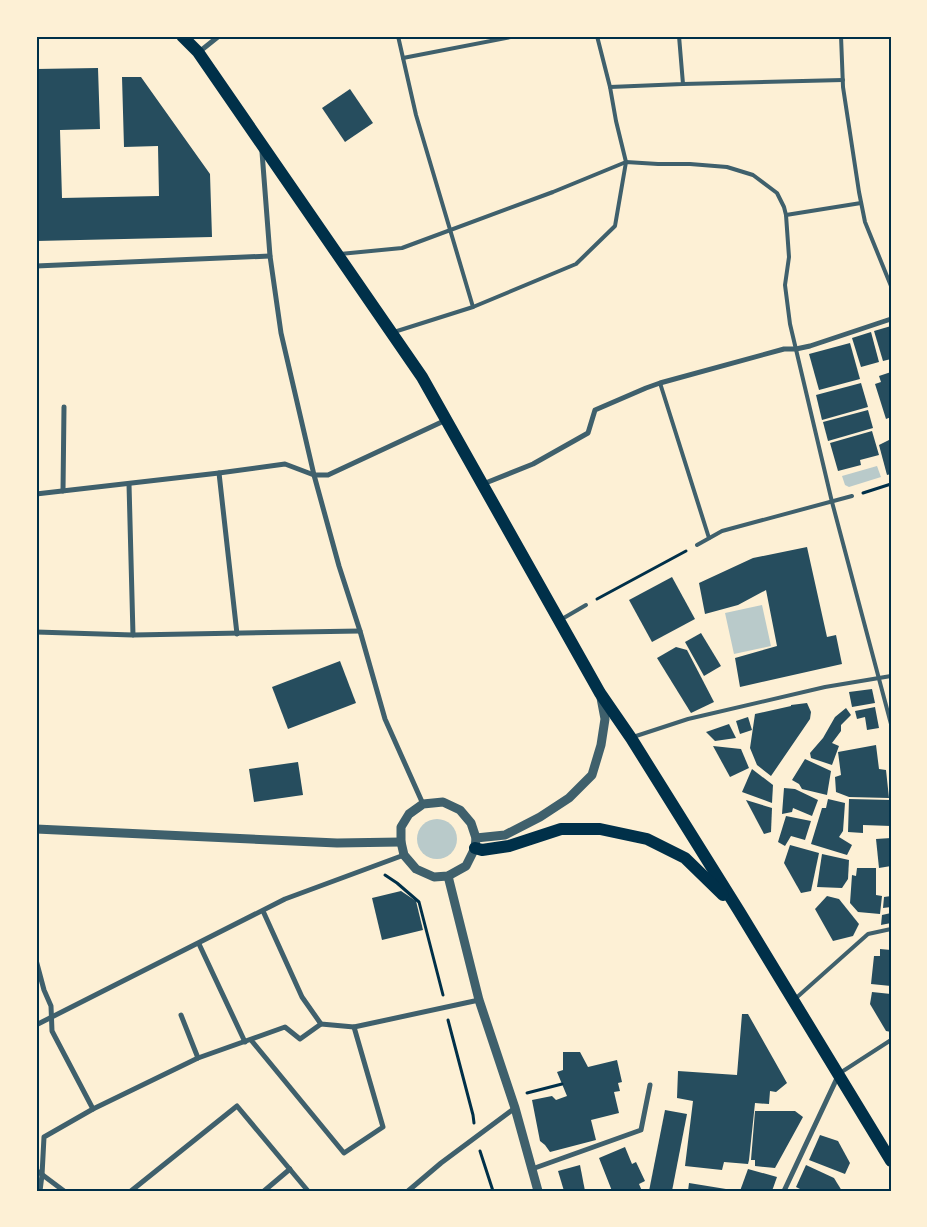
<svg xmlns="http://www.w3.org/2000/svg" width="927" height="1227" font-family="'Roboto Serif',serif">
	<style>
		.green { fill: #b9caca }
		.building { fill: #264d5e }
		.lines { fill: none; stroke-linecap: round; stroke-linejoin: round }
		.path { stroke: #003049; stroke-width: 3 }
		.service { stroke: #3f606c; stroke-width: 4 }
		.minor { stroke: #3f606c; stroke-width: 5 }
		.tertiary { stroke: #3f606c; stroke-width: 9 }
		.primary { stroke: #003049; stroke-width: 12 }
		.neatline { fill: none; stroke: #003049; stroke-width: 2 }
	</style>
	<rect width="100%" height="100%" fill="#fdf0d5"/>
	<!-- green -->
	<g class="green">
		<polygon points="877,466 881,477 849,487 845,485 842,476"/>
		<polygon points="762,605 771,646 734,654 725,613"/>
		<circle cx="437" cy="839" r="20"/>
	</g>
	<!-- building -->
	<g class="building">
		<polygon points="98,68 100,129 60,130 62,198 159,196 158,146 124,147 122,77 141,77 210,174 212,237 36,241 36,69"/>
		<polygon points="350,89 373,123 345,142 322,108"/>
		<polygon points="891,326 891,359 883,361 874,331"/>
		<polygon points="871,332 879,362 861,367 852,338"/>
		<polygon points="850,343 860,379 819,390 809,354"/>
		<polygon points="891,372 891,417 886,419 875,384 881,382 879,376"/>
		<polygon points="861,383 868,407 822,420 816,395"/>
		<polygon points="868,410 873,428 828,441 823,422"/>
		<polygon points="872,431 879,455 860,460 861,465 838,471 830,443"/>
		<polygon points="891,439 891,474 887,475 879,445"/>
		<polygon points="807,547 827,637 836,635 842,664 740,687 735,658 777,646 766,590 738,605 705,614 699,583 753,558"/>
		<polygon points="672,577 695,619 652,642 629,600"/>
		<polygon points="701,633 721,666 704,676 685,642"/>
		<polygon points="676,647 687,650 714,702 691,713 657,658"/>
		<polygon points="340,661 356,703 288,729 272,687"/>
		<polygon points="872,689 875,703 852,707 849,692"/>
		<polygon points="807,703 811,712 810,719 771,776 757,765 750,748 755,714 791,706 791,705"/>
		<polygon points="875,707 879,728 867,730 865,717 857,719 855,711"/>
		<polygon points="846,708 851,715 841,725 841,731 832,743 839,746 832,765 811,758 810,753 823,738 835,717"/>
		<polygon points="748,717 752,730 740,734 736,721"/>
		<polygon points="729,724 736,738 715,741 706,732"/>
		<polygon points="876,745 879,769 886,770 889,798 849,797 836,792 835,777 841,775 838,752"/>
		<polygon points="713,746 741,749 749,768 730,777"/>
		<polygon points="805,759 831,771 827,795 802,789 799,784 792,780"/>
		<polygon points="298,762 303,795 254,802 249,769"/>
		<polygon points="752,769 773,785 772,803 742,792"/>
		<polygon points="784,788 795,789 818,800 812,816 793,808 792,812 782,814"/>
		<polygon points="828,799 845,803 843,831 839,837 852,845 847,855 811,844 822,808 826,808"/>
		<polygon points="849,799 891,800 891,826 863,825 863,833 848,832"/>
		<polygon points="746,800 772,808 771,832 764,834"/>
		<polygon points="786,816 811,821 805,840 791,836 785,846 778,842"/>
		<polygon points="891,838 891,866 879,868 876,839"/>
		<polygon points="790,845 819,853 811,891 801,893 784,863"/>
		<polygon points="822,854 849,860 848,879 842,888 817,887"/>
		<polygon points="857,868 876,868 876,895 882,896 880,914 858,912 850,903 852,875 856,876"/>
		<polygon points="401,891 416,901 423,930 382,940 372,898"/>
		<polygon points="827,896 839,899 859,924 853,936 833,941 815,909"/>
		<polygon points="891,896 891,907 883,908 884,897"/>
		<polygon points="891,913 891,923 881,925 882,915"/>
		<polygon points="880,949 891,950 891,986 871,984 874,956 880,956"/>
		<polygon points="872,992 891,994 891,1032 886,1031 870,1004"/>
		<polygon points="742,1014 748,1014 787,1083 776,1092 770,1091 769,1104 755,1103 749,1160 748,1164 724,1162 722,1170 685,1166 693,1101 677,1098 678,1071 737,1075"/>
		<polygon points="563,1052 580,1052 588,1067 617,1060 622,1082 618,1083 620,1091 614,1092 619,1113 591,1120 596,1140 550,1152 545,1145 540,1141 532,1100 552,1096 556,1100 567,1096 557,1072 563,1070"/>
		<polygon points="665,1110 687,1114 672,1191 649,1191"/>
		<polygon points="755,1111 795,1111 803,1117 775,1168 755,1166 755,1160 751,1160"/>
		<polygon points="820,1135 838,1141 850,1163 845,1174 809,1160"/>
		<polygon points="625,1147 632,1164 636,1162 645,1181 639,1184 642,1191 612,1191 599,1158"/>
		<polygon points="580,1165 585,1191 564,1191 558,1171"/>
		<polygon points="806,1165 834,1178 842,1191 804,1191 796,1187"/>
		<polygon points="748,1169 777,1177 772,1191 740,1191"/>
		<polygon points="689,1183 732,1190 732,1191 688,1191"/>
	</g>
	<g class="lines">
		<!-- path -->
		<g class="path">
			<polyline points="863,493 891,484"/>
			<polyline points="597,599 686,551"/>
			<polyline points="385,875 397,883 419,902 443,995"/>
			<polyline points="448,1020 473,1115 474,1123"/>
			<polyline points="527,1093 562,1084"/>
			<polyline points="480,1151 493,1191"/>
		</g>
		<!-- service -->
		<g class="service">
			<polyline points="398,36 416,115 473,307"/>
			<polyline points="841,36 843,87 859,192 865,222 891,286"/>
			<polyline points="403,58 516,36"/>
			<polyline points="683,84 843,80"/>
			<polyline points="610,87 683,84 679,36"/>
			<polyline points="786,215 861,203"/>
			<polyline points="340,254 402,248 553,192 626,162 658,164 690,164 727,167 753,175 777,193 784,207 786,215 789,257 785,285 790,324 832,502 891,724"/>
			<polyline points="394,332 473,307 576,264 615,226 626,162 616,121 610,87 597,36"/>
			<polyline points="660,383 709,538"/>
			<polyline points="697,545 722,531 852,496"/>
			<polyline points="562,619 586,605"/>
			<polyline points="633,737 688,719 825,687 891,676"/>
			<polyline points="795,999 868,934 891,929"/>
			<polyline points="840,1073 891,1040"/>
		</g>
		<!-- minor -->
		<g class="minor">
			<polyline points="199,52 219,36"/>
			<polyline points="262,152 270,256 281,333 314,475 339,566 360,631 385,719 423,804"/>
			<polyline points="36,266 270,256"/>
			<polyline points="219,473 237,634"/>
			<polyline points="129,484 133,635"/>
			<polyline points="483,484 533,464 588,433 595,410 646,388 660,383 784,349 796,349 810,346 891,319"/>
			<polyline points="63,491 64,407"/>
			<polyline points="36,494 219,473 285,464 314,475 328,475 446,420"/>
			<polyline points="36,632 133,635 360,631"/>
			<polyline points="263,911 302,997 321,1024 354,1027 479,1000"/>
			<polyline points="199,944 245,1042"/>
			<polyline points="36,960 44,990 51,1006 52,1031 93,1109"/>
			<polyline points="181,1015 198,1058"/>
			<polyline points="36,1025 285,899 404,855"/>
			<polyline points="251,1040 344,1153 383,1127 354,1027"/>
			<polyline points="532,1169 641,1130 650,1085"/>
			<polyline points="36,1170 64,1191"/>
			<polyline points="40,1191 42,1175 44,1137 93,1109 198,1058 285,1027 300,1039 321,1024"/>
			<polyline points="131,1191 237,1106 308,1191"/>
			<polyline points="264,1191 290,1169"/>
			<polyline points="408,1191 441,1163 515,1108"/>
			<polyline points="784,1191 838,1076"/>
		</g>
		<!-- tertiary -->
		<g class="tertiary">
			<polygon points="443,802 460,810 471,823 476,838 475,848 466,866 448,876 434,877 416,869 404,855 401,842 401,827 409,814 423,804"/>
			<polyline points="36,829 337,843 401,842"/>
			<polyline points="476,838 505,835 540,817 569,798 592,775 601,745 605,719 601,698"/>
			<polyline points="448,876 479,1000 515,1108 538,1191"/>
		</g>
		<!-- primary -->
		<g class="primary">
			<polyline points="182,36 198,52 422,377 600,693 631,738 739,911 891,1161"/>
			<polyline points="475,848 482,850 509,846 561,829 600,829 647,839 685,858 723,895"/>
		</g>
	</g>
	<!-- border -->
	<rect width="927" height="1227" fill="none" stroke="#fdf0d5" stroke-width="75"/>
	<rect x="38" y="38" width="852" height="1152" class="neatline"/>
</svg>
